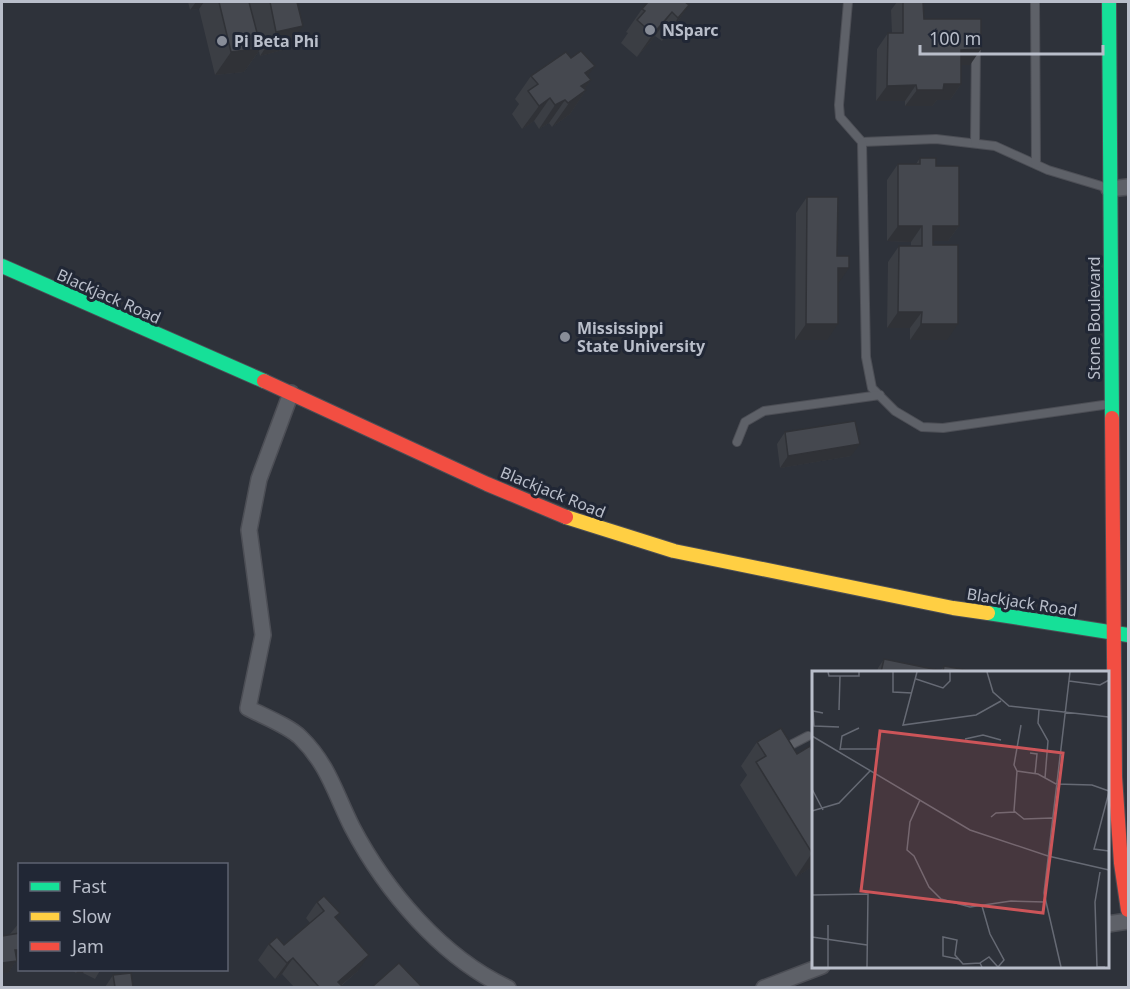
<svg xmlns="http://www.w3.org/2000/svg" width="1130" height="989" font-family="'Noto Sans',sans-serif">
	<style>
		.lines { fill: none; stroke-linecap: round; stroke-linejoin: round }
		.lane-casing { stroke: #4c4e55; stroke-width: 10 }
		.street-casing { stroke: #4c4e55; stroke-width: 18 }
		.fast-casing { stroke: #4c4e55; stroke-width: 16 }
		.slow-casing { stroke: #4c4e55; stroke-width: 16 }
		.jam-casing { stroke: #4c4e55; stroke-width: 16 }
		.lane { stroke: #5e6168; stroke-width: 8 }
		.street { stroke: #5e6168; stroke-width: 15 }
		.fast { stroke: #16e098; stroke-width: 14 }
		.slow { stroke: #ffcf43; stroke-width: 14 }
		.jam { stroke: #f24e42; stroke-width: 14 }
		.wall { fill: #3b3e44 }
		.shaded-wall { fill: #303237 }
		.building { fill: #45484f; stroke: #303237; stroke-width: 1.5 }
		.poi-dot { fill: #888d98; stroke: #212735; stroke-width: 2 }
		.labels { text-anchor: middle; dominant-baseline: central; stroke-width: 6; stroke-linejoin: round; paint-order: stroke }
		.poi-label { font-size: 16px; font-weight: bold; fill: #b9beca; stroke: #212735; text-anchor: start }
		.street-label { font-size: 16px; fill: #b9beca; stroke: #212735 }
		.inset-road { fill: none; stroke: #666a74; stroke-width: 1.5 }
		.view { fill: #cd5559; fill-opacity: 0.15; stroke: #cd5559; stroke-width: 3 }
		.inset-edge { fill: none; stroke: #b9beca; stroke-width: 3 }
	</style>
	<rect width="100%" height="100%" fill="#2e323a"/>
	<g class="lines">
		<!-- lane casing -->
		<g class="lane-casing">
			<g id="lane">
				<polyline points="848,2 839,105 840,117 862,142 936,139 995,146 1048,170 1108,188"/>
				<polyline points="1035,2 1036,164"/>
				<polyline points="862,142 866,357 872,388 895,411 922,427 943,428 1110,404"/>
				<polyline points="975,143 976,46"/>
				<polyline points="737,442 745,422 764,411 880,395"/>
				<polyline points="783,749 808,736"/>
			</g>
		</g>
		<!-- street casing -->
		<g class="street-casing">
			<g id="street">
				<polyline points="1109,189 1128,187"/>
				<path d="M291 393 259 479 249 530 263 635 248 708C263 716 289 726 300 737 328 764 335 793 352 827 385 890 442 958 508 988"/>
				<polyline points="1108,924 1128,921"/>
				<polyline points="764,988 822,966"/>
			</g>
		</g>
		<!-- fast casing -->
		<g class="fast-casing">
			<g id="fast">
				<polyline points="1109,2 1112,418"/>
				<polyline points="2,266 264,381"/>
				<polyline points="988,613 1128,635"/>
			</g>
		</g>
		<!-- slow casing -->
		<g class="slow-casing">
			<polyline id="slow" points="566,517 674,551 953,608 988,613"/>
		</g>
		<!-- jam casing -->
		<g class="jam-casing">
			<g id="jam">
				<polyline points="264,381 487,484 566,517"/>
				<polyline points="1112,418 1115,777 1121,863 1128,910"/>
			</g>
		</g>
		<!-- lane -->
		<use href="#lane" class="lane"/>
		<!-- street -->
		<use href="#street" class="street"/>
		<!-- fast -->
		<use href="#fast" class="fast"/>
		<!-- slow -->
		<use href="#slow" class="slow"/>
		<!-- jam -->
		<use href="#jam" class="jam"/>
	</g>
	<!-- wall -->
	<g class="wall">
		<polygon points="188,2 297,2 286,49 260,56 259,51 244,72 215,75 199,9 190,10"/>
		<polygon points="897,2 923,2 924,19 970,65 961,65 961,84 950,100 937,100 932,106 905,106 905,101 876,101 877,49 888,33 892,33 891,10"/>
		<polygon points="689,5 673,28 662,41 655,36 637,57 621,43 628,33 626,32 642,9"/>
		<polygon points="531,76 587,76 591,80 584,89 586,90 570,114 552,127 549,123 539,129 534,121 522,129 512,114 519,104 515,99"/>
		<polygon points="920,158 936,166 959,226 948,241 933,241 947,340 910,340 910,328 887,328 888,262 899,246 911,246 911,242 887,241 887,180 898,164 916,164"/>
		<polygon points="807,197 837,256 838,283 827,340 795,340 796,213"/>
		<polygon points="785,432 851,456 780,468 777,444"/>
		<polygon points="884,659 941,670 944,666 978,672 877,672 878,668"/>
		<polygon points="757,742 797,754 810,746 813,866 796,877 740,785 747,775 741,766"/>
		<polygon points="317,902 336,918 358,971 341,986 343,987 294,987 282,974 275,979 258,960 269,944 284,945 310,923 306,918"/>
		<polygon points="19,923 20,931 20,961 16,961 8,973 10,934"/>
		<polygon points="70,969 101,969 95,979 83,973 76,973"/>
		<polygon points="113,975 133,987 105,987"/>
	</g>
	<!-- shaded-wall -->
	<g class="shaded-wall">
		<polygon points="196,2 204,2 199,9 190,10"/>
		<polygon points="689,5 673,28 662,41 678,18"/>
		<polygon points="672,12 655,36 637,57 653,34"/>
		<polygon points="303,26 286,49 260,56 276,32"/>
		<polygon points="261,48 244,72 215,75 231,52"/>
		<polygon points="981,49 970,65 950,65 961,50"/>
		<polygon points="595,66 578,89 585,73"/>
		<polygon points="591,80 581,94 586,90 570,114 552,127 581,86"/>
		<polygon points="944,84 961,84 950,100 937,100 932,106 905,106 917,90"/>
		<polygon points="916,85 905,101 876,101 887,86"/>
		<polygon points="550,98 534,121 522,129 539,106"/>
		<polygon points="565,100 549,123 539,129 555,105"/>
		<polygon points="898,226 922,226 911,242 887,241"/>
		<polygon points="933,226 959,226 948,241 922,241"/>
		<polygon points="838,268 849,268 838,284"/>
		<polygon points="898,312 922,312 910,328 887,328"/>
		<polygon points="806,324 838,324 827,340 795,340"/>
		<polygon points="921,324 958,324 947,340 910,340"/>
		<polygon points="860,444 851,456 780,468 788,456"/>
		<polygon points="812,853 813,853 813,866 796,877"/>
		<polygon points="15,950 20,950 20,961 16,961 8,973 2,973 2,963"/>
		<polygon points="369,955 358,971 339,987 338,982"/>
		<polygon points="293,958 282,974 275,979 287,963"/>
		<polygon points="79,969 85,969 83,973 76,973"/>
	</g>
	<!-- building -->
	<g class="building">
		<polygon points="219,2 249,2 261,48 231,52"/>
		<polygon points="270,2 297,2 303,26 276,32"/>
		<polygon points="648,2 685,2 689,5 678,18 672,12 653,34 637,20 645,11 642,9"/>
		<polygon points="903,2 923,2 924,19 981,19 981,49 961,50 961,84 944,84 943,90 917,90 916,85 887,86 888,33 903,33"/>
		<polygon points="581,51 595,66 585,73 591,80 581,86 586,90 568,103 565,100 555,105 550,98 539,106 528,91 538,84 531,76 566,52 571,58"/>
		<polygon points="920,158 936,158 936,166 959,166 959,226 933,226 933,245 958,245 958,324 921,324 922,312 898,312 899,246 922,246 922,226 898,226 898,164 920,164"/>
		<polygon points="807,197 838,197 837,256 849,256 849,268 838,268 838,324 806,324"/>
		<polygon points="855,421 860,444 788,456 785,432"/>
		<polygon points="884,659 943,671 944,666 978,672 881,672"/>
		<polygon points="781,728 797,754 810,746 813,752 813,853 812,853 756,762 766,756 757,742"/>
		<polygon points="324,896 340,913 335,917 369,955 338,982 343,987 319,987 293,958 287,963 269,944 277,937 284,945 324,911 317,902"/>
		<polygon points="20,933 20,950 15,950 17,961 2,963 2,936"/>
		<polygon points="399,963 422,987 372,987"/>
		<polygon points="131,973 133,987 115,987 113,975"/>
	</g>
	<!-- markers -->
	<g class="poi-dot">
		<circle cx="650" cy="30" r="6"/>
		<circle cx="222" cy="41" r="6"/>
		<circle cx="565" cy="337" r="6"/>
	</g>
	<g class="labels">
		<!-- poi labels -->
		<g class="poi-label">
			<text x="662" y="30">NSparc</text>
			<text x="234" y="41">Pi Beta Phi</text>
			<text x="577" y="328">Mississippi<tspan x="577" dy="18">State University</tspan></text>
		</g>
		<!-- street labels -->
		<g class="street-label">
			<text transform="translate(109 296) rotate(24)">Blackjack Road</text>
			<text transform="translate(1094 318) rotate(-90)">Stone Boulevard</text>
			<text transform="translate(553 492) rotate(22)">Blackjack Road</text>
			<text transform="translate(1022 602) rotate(9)">Blackjack Road</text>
		</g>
	</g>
	<!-- overview -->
	<g transform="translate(812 671)">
		<rect width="297" height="297" fill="#2e323a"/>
		<path class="inset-road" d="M16 1 17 5H47V1M81 1V21L100 22M105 1 91 54 164 44 189 30M175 1 181 21 197 35 297 46M104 8 131 17 138 10V1M257 10 288 14 297 9M27 39 28 5M227 39 226 52 236 70 233 107M11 42 1 40 2 55 27 56M209 54 202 94 205 100 226 103 244 113 280 114 297 120M0 65 158 159 236 185 297 199M153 68 171 64 189 69M29 78H66M28 79 30 65 47 57M218 82 225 83 223 103M205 100 202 140 212 148 240 147M0 118 11 139M297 121 282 178 297 180M108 129 98 151 95 179 102 185 117 216 129 228 158 236 199 230 233 231M0 140 27 132 58 100M179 146 184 142 203 141M288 201 283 231 285 296H293M0 224 56 223 55 296M170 235 178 263 192 289 186 296 177 286 168 292 170 296M0 266 55 274M146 288 131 285V266L145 269 143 284 151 293 168 292M16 296V254M249 296 232 222 258 1"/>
		<path class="view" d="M68 60 251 82 231 242 49 220Z"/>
		<rect width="297" height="297" class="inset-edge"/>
	</g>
	<!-- border -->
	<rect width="1130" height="989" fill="none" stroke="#b9beca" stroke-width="6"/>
	<!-- legend -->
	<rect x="18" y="863" width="210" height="108" fill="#212735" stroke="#5e6371" stroke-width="1.5"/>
	<rect x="30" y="882" width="30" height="9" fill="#16e098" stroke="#5e6371" stroke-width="1.5"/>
	<text x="72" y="893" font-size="18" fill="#b9beca">Fast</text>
	<rect x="30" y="912" width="30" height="9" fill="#ffcf43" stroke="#5e6371" stroke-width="1.5"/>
	<text x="72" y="923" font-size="18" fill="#b9beca">Slow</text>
	<rect x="30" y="942" width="30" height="9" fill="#f24e42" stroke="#5e6371" stroke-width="1.5"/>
	<text x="72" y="953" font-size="18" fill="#b9beca">Jam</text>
	<!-- scale -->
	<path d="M920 45v9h183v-9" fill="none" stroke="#b9beca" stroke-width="3"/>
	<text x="929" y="45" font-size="18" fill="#b9beca" stroke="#212735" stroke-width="4.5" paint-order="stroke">100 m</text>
</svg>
